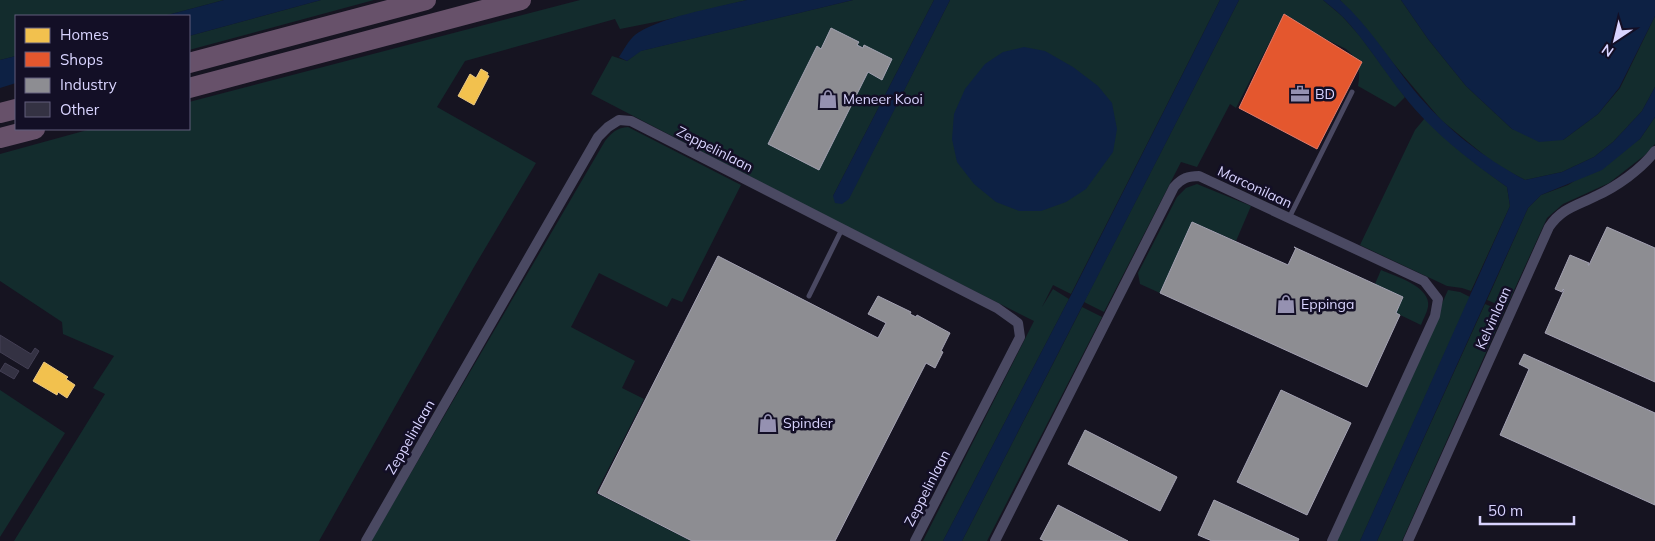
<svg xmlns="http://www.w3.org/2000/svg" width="1655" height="541" font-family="Mulish,sans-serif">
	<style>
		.green { fill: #132c2d }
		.water { fill: #0d2144 }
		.homes { fill: #f2c14e; stroke: #eac783 }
		.shops { fill: #e4572e; stroke: #e17c6d }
		.industry { fill: #8d8d92; stroke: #a4a2b3 }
		.building { fill: #343243; stroke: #433f54 }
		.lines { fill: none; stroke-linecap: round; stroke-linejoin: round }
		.lane { stroke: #4a4962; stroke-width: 5 }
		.street { stroke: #4a4962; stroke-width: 10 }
		.highway { stroke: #67516a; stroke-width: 20 }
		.labels { text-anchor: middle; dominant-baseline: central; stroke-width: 5; stroke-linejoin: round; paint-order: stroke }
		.poi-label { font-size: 14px; fill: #d9d4ff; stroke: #130f26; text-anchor: start }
		.street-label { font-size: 14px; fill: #d9d4ff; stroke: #130f26 }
	</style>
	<rect width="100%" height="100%" fill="#161421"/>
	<!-- green -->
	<g class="green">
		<polygon points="0,0 224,0 164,16 16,16 16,56 0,60"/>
		<polygon points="321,0 374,0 189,50 189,36"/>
		<polygon points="580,0 747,0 665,20 620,29 615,19 465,61 437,107 536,163 474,267 319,541 14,541 105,394 93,388 114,356 63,334 62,322 0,281 0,154 91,129 189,129 189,102"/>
		<polygon points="853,0 934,0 833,196 849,198 950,0 1220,0 1071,294 1053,285 1042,307 1053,289 1069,299 943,541 923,541 1034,321 822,214 591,94 612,56 627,61 640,51"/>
		<path d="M1239 0H1323L1342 16 1360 36 1405 97 1395 107 1358 86C1361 70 1358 59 1346 49L1282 18 1236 108 1230 104 1197 167 1181 162 1104 312 1084 302Z"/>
		<polygon points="1340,0 1401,0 1428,39 1466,86 1512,129 1563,140 1598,114 1620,88 1655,16 1655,87 1642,111 1613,142 1594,157 1562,172 1525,180 1495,164 1441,120"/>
		<polygon points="1655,117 1655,144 1645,155 1609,183 1563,204 1547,218 1506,308 1487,300 1528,208 1541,195 1568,185 1640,139"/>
		<polygon points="1425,118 1488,173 1507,187 1510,206 1471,291 1462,288 1447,286 1360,245 1415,130"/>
		<path d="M628 127 741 185 682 302 672 298 667 307 599 273 571 327 635 361 622 388 644 399 596 493 691 541H371L605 141C612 132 617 128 628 127Z"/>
		<polygon points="1197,184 1251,206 1236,241 1192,222 1160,293 1140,284 1138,273 1177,197 1186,188"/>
		<path d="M1381 270C1395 276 1432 287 1428 307 1427 313 1423 319 1421 325L1396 313 1403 297 1375 284Z"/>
		<polygon points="1448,290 1460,292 1470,297 1360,541 1336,541"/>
		<polygon points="1485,304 1504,312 1402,541 1377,541"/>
		<polygon points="1082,307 1102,317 987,541 962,541"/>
		<polygon points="0,390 65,433 0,537"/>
	</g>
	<!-- water -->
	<g class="water">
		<polygon points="224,0 321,0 189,36 189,16 164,16"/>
		<path d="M747 0H853L641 51 627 61 619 57C623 51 627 43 632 38 649 19 722 6 747 0Z"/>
		<polygon points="934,0 950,0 849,199 842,204 835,203 833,196"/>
		<polygon points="1220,0 1239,0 962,541 943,541 1069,299"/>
		<path d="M1323 0H1340C1369 26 1389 59 1413 89 1445 128 1481 156 1525 180L1562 172 1594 157 1613 142 1642 111 1655 87V117L1640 139 1602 170 1541 195 1528 208 1377 541H1360L1510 206 1507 187C1470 161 1432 132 1404 96 1383 70 1366 41 1343 17 1337 11 1330 6 1323 0Z"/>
		<polygon points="1401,0 1655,0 1655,16 1619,88 1598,114 1563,140 1539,142 1512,129 1466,86 1428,39"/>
		<polygon points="1024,47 1045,51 1073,67 1098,86 1112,103 1117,129 1113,152 1086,189 1066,202 1041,211 1019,211 996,202 974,184 957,162 952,139 954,114 965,89 985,64 1003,52"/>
		<polygon points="16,56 16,83 0,88 0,60"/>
	</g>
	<!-- homes -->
	<g class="homes">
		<polygon points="481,69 488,73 487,75 489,76 474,105 458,96 470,74 476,78"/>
		<polygon points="44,362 68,377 66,379 75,385 67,398 58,392 57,395 33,381"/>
	</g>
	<!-- shops -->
	<polygon class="shops" points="1284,14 1362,62 1317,149 1239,108"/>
	<!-- industry -->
	<g class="industry">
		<polygon points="831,28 859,42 857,45 863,48 864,45 892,59 882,80 868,72 819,170 768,144 817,46 821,49"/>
		<polygon points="1192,222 1288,265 1296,248 1294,247 1403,297 1396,313 1400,315 1367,387 1160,293"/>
		<polygon points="1607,227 1655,248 1655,382 1545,333 1564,290 1563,289 1562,292 1555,289 1570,255 1589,263 1588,265 1589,265"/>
		<polygon points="718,256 878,338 886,323 868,314 878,296 909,311 911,312 910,314 916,317 917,315 950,333 941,351 943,352 935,368 926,363 835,541 692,541 598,493"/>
		<polygon points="1524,354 1655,413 1655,505 1500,435 1529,369 1519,364"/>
		<polygon points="1281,390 1351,423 1307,515 1237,482"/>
		<polygon points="1085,430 1177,477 1160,511 1068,464"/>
		<polygon points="1214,500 1299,539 1298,541 1212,541 1198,535"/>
		<polygon points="1058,505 1128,541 1045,541 1040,539"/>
	</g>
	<!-- building -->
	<g class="building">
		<polygon points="0,335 31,354 35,348 39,351 28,369 0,352"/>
		<polygon points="5,363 19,371 14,379 0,371"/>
	</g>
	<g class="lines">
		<!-- lane -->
		<g class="lane">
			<polyline points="1289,218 1352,92"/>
			<polyline points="809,296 842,229"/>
		</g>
		<!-- street -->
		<g class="street">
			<polyline points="366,541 598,137 608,127 619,120 631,121 997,308 1018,323 1020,337 915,541"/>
			<path d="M995 541 1174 187C1182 178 1188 176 1199 176L1424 281 1438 299 1435 316 1332 541"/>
			<path d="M1408 541 1549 227C1562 208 1576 206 1596 196 1616 187 1642 169 1655 151"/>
		</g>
		<!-- highway -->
		<g class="highway">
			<polyline points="189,63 426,0"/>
			<polyline points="189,88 521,0"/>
			<polyline points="0,113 16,109"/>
			<polyline points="0,138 35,129"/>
		</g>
	</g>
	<!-- icons -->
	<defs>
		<g id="office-bare" transform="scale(1.5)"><path d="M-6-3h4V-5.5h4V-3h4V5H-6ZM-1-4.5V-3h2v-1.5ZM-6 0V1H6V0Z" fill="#9591b1" stroke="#130f26" stroke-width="2.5" paint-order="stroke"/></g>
		<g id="shop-bare" transform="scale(1.5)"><path d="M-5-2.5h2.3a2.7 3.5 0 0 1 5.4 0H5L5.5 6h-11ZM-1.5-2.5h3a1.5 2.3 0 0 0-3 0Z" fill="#9591b1" stroke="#130f26" stroke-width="2.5" paint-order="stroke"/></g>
	</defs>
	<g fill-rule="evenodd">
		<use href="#office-bare" x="1300" y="94"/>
		<use href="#shop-bare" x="828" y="99"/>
		<use href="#shop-bare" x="1286" y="304"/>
		<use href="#shop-bare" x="768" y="423"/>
	</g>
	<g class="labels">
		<!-- poi labels -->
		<g class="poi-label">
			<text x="1315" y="94">BD</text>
			<text x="843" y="99">Meneer Kooi</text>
			<text x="1301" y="304">Eppinga</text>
			<text x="783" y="423">Spinder</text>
		</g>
		<!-- street labels -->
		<g class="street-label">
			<text transform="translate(715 149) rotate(27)">Zeppelinlaan</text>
			<text transform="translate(1255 187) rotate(25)">Marconilaan</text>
			<text transform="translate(1493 318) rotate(-66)">Kelvinlaan</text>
			<text transform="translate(410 437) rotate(-60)">Zeppelinlaan</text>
			<text transform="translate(927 488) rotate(-63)">Zeppelinlaan</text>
		</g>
	</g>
	<!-- legend -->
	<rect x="15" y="15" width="175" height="115" fill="#130f26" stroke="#625e7d"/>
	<rect x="25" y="28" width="25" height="15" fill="#f2c14e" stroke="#625e7d"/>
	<text x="60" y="40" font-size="15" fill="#d9d4ff">Homes</text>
	<rect x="25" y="52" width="25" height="15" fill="#e4572e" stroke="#625e7d"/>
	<text x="60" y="65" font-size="15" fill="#d9d4ff">Shops</text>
	<rect x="25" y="78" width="25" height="15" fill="#8d8d92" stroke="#625e7d"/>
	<text x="60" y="90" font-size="15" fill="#d9d4ff">Industry</text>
	<rect x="25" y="102" width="25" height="15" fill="#343243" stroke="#625e7d"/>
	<text x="60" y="115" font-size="15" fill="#d9d4ff">Other</text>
	<!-- north arrow -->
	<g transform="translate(1615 40) rotate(215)" stroke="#130f26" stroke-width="4" paint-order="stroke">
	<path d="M0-4L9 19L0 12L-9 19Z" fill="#d9d4ff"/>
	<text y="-8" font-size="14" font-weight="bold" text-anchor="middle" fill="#d9d4ff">N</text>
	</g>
	<!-- scale -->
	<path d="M1480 516v8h94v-8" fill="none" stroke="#d9d4ff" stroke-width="2.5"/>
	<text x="1488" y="516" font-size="15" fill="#d9d4ff" stroke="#130f26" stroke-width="4" paint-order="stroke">50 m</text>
</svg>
